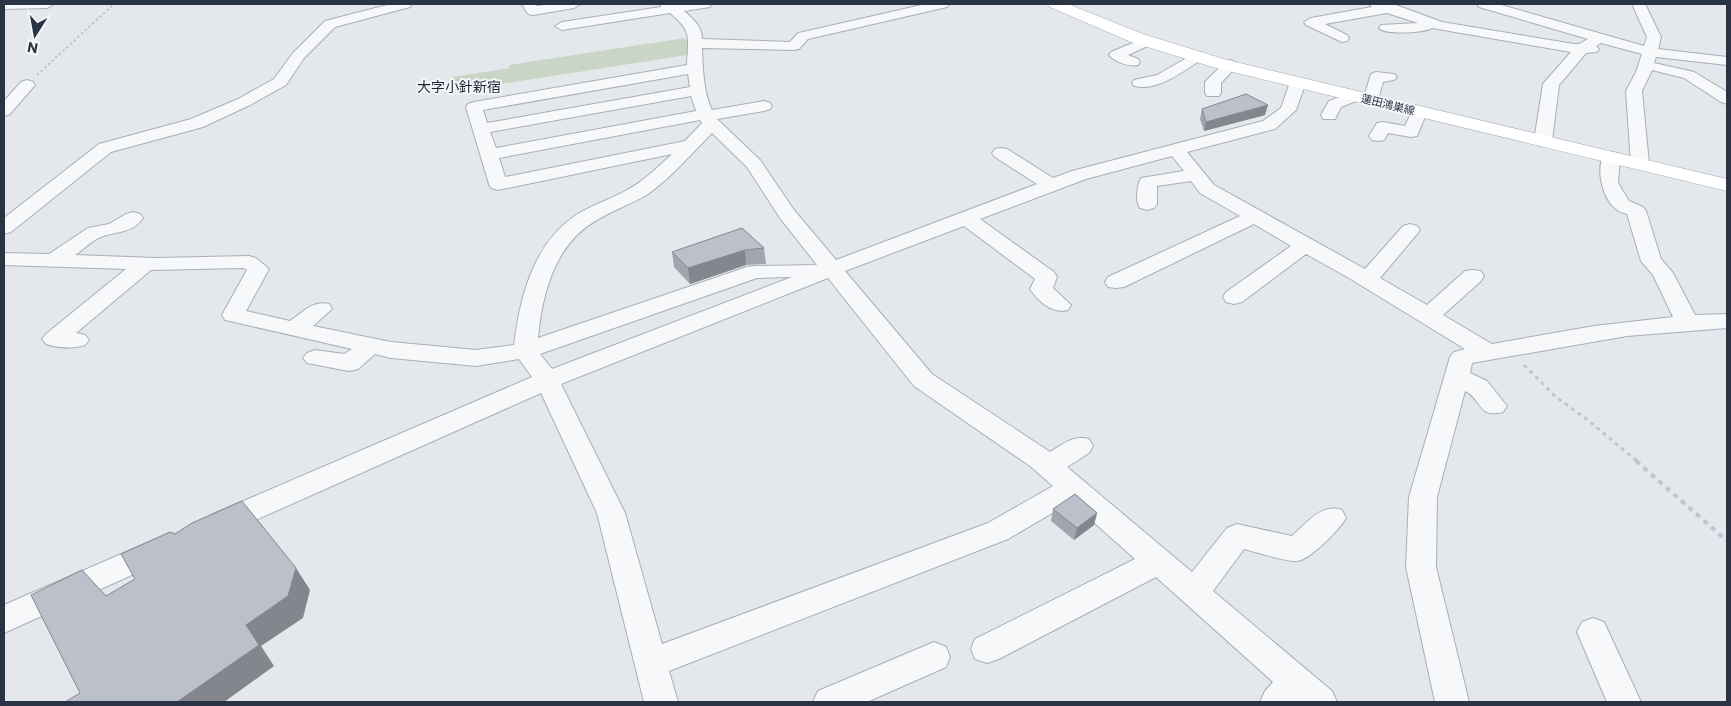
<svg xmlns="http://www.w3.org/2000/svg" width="1731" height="706" font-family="Commissioner,'Noto Sans JP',sans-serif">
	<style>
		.green { fill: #c9d6c5 }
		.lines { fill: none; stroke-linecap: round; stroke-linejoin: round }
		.minor-casing { stroke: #a9aeb7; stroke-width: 2 }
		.major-casing { stroke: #a3abb8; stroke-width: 1 }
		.path-far2 { stroke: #c2c5cb; stroke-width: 2; stroke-dasharray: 2.5 2.5; stroke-linecap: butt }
		.path-far1 { stroke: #c2c5cb; stroke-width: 3; stroke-dasharray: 4 4; stroke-linecap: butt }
		.path { stroke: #c2c5cb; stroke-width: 4; stroke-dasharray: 5 5; stroke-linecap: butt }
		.minor { fill: #f7f8fa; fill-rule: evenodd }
		.major { fill: #fff; fill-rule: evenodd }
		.wall { fill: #a1a5ae }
		.shaded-wall { fill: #83868d }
		.building { fill: #bbc0ca; stroke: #83868d }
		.labels { text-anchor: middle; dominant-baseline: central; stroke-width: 4; stroke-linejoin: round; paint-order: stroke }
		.far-street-label { font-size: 11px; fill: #2b3445; stroke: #f4f6f9 }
		.far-quarter-label { font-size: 14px; fill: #1d2536; stroke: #f4f6f9 }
	</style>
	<rect width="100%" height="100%" fill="#e4e7ec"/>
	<!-- green -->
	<polygon class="green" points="685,38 693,54 456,91 453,77 510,68 509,65"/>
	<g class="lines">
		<!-- minor casing -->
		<g class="minor-casing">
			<g id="minor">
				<polygon points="4,4 54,4 47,8 4,9"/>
				<polygon points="391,4 412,4 410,7 335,27 304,58 286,85 250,105 203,127 111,152 11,232 4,234 4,218 99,144 191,119 238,99 274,79 293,53 325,21"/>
				<polygon points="522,4 535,4 537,6 552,4 581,4 574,8 533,15 528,14"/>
				<path d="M660 4H711L710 7 684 11C693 19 702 26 702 39L790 42 798 33 803 32 926 4H949L947 7 808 39 799 49 794 50 702 48C703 69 703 91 712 110L764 101 770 103 772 106 770 109 764 111 717 119 760 160 794 210 836 260 1037 184 995 157 992 153 995 149 1001 148 1007 149 1053 178 1072 171 1263 121 1281 108 1290 82 1292 79H1304L1306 82 1296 110 1275 129 1187 152 1214 185 1365 269 1403 226 1410 224 1417 226 1420 230 1417 234 1380 278 1427 305 1465 271 1473 270 1481 271 1484 276 1481 281 1443 315 1492 344 1594 326 1673 317 1653 275 1641 261 1627 214C1624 213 1619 212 1616 209 1602 199 1595 167 1605 153L1611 152 1617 153 1620 157 1618 183 1629 201 1643 207 1646 211 1661 259 1673 273 1695 315 1727 314V328L1627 336 1472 363 1470 373 1487 381 1507 406 1503 412C1478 419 1482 399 1465 391L1437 497 1436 567 1469 702H1435L1406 567 1409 497 1450 357 1454 352 1465 349 1349 278 1306 254 1242 302 1234 304 1226 302 1223 297 1226 292 1291 246 1254 224 1124 287 1116 288 1108 287 1105 282 1108 277 1240 216 1200 193 1191 181 1157 186V204L1154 208 1147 210 1140 208C1135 201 1137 185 1141 178L1184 171 1172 156 1086 179 980 219 1054 272 1057 277 1053 288 1071 305 1068 310C1052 314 1039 302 1030 289L1035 279 964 226 845 271 932 374 1050 452C1063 444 1073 435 1089 439L1093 446 1089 453 1067 467 1192 572 1227 528 1237 524 1292 536C1307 523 1321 503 1342 510L1346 518C1340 529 1310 560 1297 561 1286 562 1256 552 1244 549L1213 591 1332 691 1337 702H1260L1265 691 1273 682 1156 577 999 659 987 663 975 659 971 649 975 639 1135 559 1071 502 1008 539 669 671 678 702H644L597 513 541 393 231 531 221 534 211 531 207 523 211 515 532 377 519 359 476 366 391 358 375 354 358 369 349 371 307 363 303 358 307 353 315 350 344 354 352 349 225 320 222 315 247 270 244 268 151 270 76 333 85 335 89 340 85 345C73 349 58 348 46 344L42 339 46 334 126 269 4 265V253L49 254 88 228 109 224 126 214 133 212 140 214 143 218C132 234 116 231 101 237 92 240 83 250 75 255L156 258 249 256 256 258 269 269 246 311 290 321C303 312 313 300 329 304L332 309 313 326 391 342 476 350 514 345C520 297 533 244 576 215 592 205 611 199 627 190 644 181 658 167 672 154L498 190 491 188 489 184 466 107 468 104 474 102 687 65C688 37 693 32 670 13L562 30 555 26 562 22 661 7ZM688 74 690 87 487 123 483 110ZM691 96 696 111 496 148 490 132ZM700 120 702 123 685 141 505 177 499 158ZM712 133 747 167 780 218 817 265 755 266 747 267 538 338C542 294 555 243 597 220 613 210 632 204 648 194 672 177 691 154 712 133ZM792 277 552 369 540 354 757 278ZM828 278 914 386 1030 466 1053 486 988 523 662 644 625 513 561 384Z"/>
				<path d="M1369 4 1396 5 1442 22 1574 44H1579L1588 39 1479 7 1477 4H1498L1644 46 1647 37 1632 4H1645L1661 37 1658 49 1727 57V65L1656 57 1654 63 1694 72 1727 92V104L1721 102 1684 78 1652 70 1642 91 1649 164 1646 168 1640 169 1634 168 1631 164 1626 91 1636 72 1642 54 1601 43 1596 46 1599 49 1597 52 1586 53 1559 85 1552 141 1549 145 1543 146 1537 145 1534 141 1543 84 1571 52 1432 28C1425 33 1385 35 1379 28L1381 25 1418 23 1387 13 1325 24 1347 35 1349 38 1347 41 1342 42 1306 25 1304 22 1311 18 1372 7Z"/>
				<path d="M1147 37 1152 38 1154 41 1152 44 1128 55 1138 59 1140 62 1138 65C1129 67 1115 62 1109 55L1111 52Z"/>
				<path d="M1197 52 1202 53 1204 56 1202 59C1184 71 1157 92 1134 86L1132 83 1134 80 1157 75Z"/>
				<polygon points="1230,60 1235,62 1238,65 1221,83 1221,93 1219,96 1207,96 1205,93 1205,82 1225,62"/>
				<polygon points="1376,72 1394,74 1397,77 1394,80 1383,82 1377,103 1365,103 1363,100 1371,74"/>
				<polygon points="27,80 33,82 35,85 10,114 4,116 4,101 21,82"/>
				<polygon points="1355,91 1361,93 1363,96 1361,99 1341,107 1335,119 1323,119 1321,115 1329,101"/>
				<polygon points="1419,107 1425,109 1427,112 1417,136 1411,137 1388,133 1384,140 1378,141 1372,140 1369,136 1377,123 1383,122 1405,126 1413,109"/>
				<polygon points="156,539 167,543 171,551 167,559 4,633 4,605"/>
				<polygon points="1593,618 1604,622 1641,702 1607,702 1577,632 1582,622"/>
				<polygon points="934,642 946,647 950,657 946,667 867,702 813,702 818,691"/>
			</g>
		</g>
		<!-- major casing -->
		<g class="major-casing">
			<polygon id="major" points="1047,4 1068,4 1143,34 1227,60 1727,179 1727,191 1216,68 1131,42 1050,7"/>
		</g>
		<!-- path-far2 -->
		<polyline class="path-far2" points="37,75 114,4"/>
		<!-- path-far1 -->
		<polyline class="path-far1" points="1524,365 1556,397 1589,421 1638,462"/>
		<!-- path -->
		<polyline class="path" points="1636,461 1727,541"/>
		<!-- minor -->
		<use href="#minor" class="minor"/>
		<!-- major -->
		<use href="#major" class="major"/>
	</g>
	<!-- wall -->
	<g class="wall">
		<polygon points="1202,109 1265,115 1204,131 1200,119"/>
		<polygon points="764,248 766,264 746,265 690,284 674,267 672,252"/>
		<polygon points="1053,509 1097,513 1094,525 1074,540 1051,521"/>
	</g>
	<!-- shaded-wall -->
	<g class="shaded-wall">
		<polygon points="1268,105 1265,115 1204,131 1206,122"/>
		<polygon points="745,250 746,265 690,284 688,268"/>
		<polygon points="1097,513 1094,525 1074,540 1077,528"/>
		<polygon points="296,568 310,590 303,618 261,646 274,666 224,702 177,702"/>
	</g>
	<!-- building -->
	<g class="building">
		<polygon points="1246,94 1268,105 1206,122 1202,109"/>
		<polygon points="742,228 764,248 745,250 688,268 672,252"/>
		<polygon points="1075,494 1097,513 1077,528 1053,509"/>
		<polygon points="242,501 296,568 288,596 246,625 259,645 177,702 65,702 80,693 31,595 82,570 106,596 135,579 121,554 170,532 175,534 192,523"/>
	</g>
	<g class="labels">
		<!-- far-street labels -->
		<g class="far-street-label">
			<text transform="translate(1388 104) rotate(14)">蓮田鴻巣線</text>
		</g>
		<!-- far-quarter labels -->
		<g class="far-quarter-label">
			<text x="459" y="86">大字小針新宿</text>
		</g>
	</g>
	<!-- border -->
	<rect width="1731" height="706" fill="none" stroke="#2b3445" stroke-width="10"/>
	<!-- north arrow -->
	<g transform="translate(35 35) rotate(191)" stroke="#f4f6f9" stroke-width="4" paint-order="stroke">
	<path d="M0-4L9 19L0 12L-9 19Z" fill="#2b3445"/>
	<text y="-8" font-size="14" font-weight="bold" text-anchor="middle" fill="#2b3445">N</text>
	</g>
</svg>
